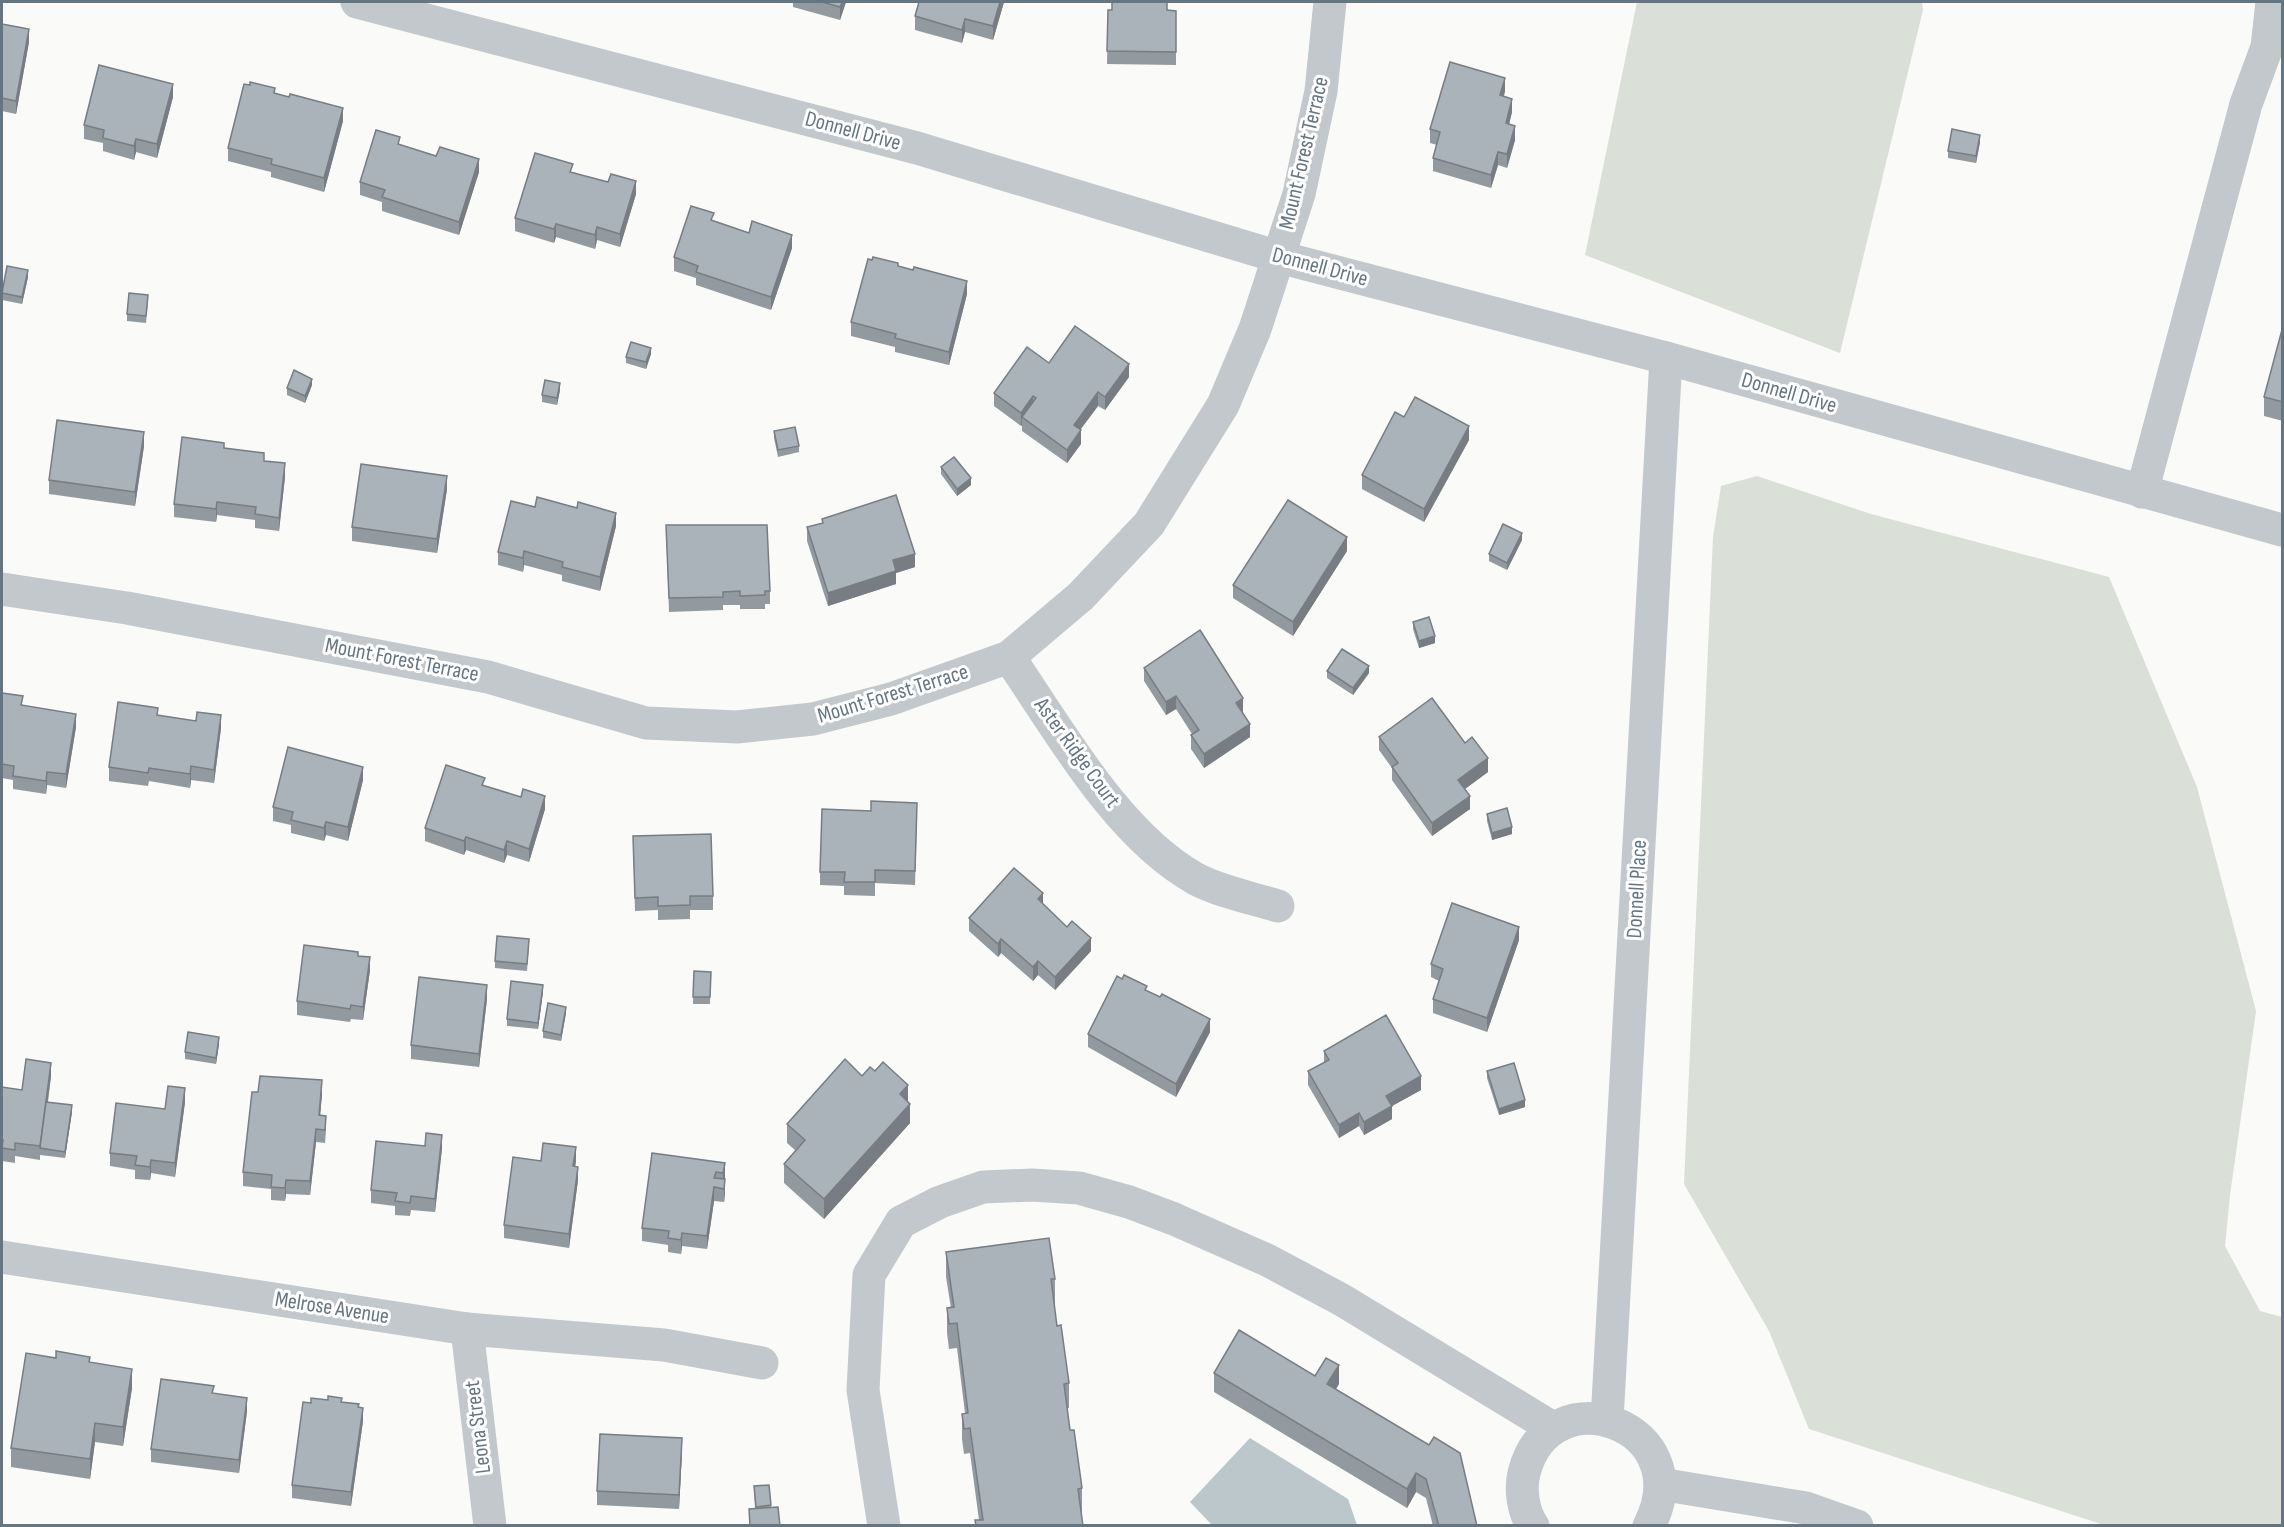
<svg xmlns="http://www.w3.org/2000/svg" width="2284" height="1527" font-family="'Sofia Sans Condensed',sans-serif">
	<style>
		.green { fill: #dadfd7 }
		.water { fill: #bbc7cb }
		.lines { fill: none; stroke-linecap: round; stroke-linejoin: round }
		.minor { stroke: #c3c8cc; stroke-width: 33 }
		.wall { fill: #929a9f }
		.shaded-wall { fill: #777d82 }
		.building { fill: #aab3b9; stroke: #777d82; stroke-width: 1.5 }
		.labels { text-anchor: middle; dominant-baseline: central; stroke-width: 6; stroke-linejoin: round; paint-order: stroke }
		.street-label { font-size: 22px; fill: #657683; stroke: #fff }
	</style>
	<rect width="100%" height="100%" fill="#fafaf8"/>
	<!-- green -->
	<g class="green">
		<polygon points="1637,2 1922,2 1923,10 1840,353 1585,255"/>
		<polygon points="1757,476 1871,514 2109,577 2197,787 2256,1011 2230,1195 2225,1246 2260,1311 2282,1317 2282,1525 2104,1525 1809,1429 1769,1331 1684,1184 1713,537 1721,486"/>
	</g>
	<!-- water -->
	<polygon class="water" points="1250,1438 1348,1499 1357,1525 1212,1525 1190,1502"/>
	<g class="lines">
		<!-- minor -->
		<g class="minor">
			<polyline points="357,2 917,148 1279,257 1666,358 2282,530"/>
			<polyline points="2142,492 2246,104 2267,47 2272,2"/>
			<polyline points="2,589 127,608 488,677 646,723 737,727 813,719 891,699 1009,657 1081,596 1149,524 1223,405 1255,329 1299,194 1321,91 1330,2"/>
			<path d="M1009 657C1059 730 1117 835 1196 879 1221 892 1252 898 1278 906"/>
			<polyline points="2,1257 467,1329 664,1345 762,1363"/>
			<polyline points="467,1329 490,1526"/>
			<polyline points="1607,1420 1666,358"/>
			<polyline points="1660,1484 1806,1508 1857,1526"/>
			<polyline points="884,1526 863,1390 869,1275 901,1222 940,1202 983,1187 1032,1185 1079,1188 1129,1202 1174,1219 1267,1260 1342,1300 1553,1428"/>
			<path d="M1533 1526C1523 1512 1520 1489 1524 1473 1550 1371 1701 1426 1649 1526"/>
		</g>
	</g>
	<!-- wall -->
	<g class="wall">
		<polygon points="793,2 846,2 840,20 793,7"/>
		<polygon points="1004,2 993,40 965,32 962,43 915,30 915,16"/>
		<polygon points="1108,10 1176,11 1176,65 1107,64"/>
		<polygon points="2,24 29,42 16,114 2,111"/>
		<polygon points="1505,91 1504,96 1512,112 1509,124 1515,140 1507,168 1498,165 1491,188 1433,171 1433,158 1437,145 1430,143 1430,129"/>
		<polygon points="275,93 343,121 324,192 271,177 271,172 228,161 228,148"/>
		<polygon points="173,97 157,158 136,152 134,160 103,151 103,143 84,139 84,125"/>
		<polygon points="1980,142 1976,163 1948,158 1948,151"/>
		<polygon points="400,145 479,172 459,235 382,211 382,202 360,195 360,182"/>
		<polygon points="573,172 636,194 620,247 597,240 595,249 556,237 554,243 515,231 515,218"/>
		<polygon points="714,221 792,248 771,310 696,285 696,278 674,271 674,257"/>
		<polygon points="898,266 967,294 949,365 895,352 895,347 851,336 851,322"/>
		<polygon points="28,277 22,304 2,300 2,290"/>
		<polygon points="148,302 146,323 127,321 127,314"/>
		<polygon points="2283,326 2283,421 2264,416 2264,397"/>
		<polygon points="651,354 646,369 626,363 626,357"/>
		<polygon points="1049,363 1129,377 1105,410 1098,406 1080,430 1081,444 1067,463 1022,431 1022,425 1021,426 994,406 994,393"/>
		<polygon points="312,385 305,403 287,395 287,388"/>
		<polygon points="560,390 557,405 542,402 542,395"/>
		<polygon points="774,431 799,446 799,452 778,457 774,438"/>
		<polygon points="1469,440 1424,522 1362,489 1362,475"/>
		<polygon points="144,446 135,506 49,494 49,480"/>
		<polygon points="224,448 264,461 285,477 279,531 255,528 255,520 217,515 216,522 174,517 174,504"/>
		<polygon points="941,467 971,485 957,496 941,474"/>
		<polygon points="447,489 437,553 352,541 352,527"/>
		<polygon points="535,507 577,508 616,526 600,591 562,581 562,575 524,565 523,572 498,565 498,552"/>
		<polygon points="822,519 915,567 896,573 896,584 828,606 807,541 807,527 822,523"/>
		<polygon points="666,525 770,591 770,604 765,604 765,609 740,609 740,605 723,605 723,610 669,612"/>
		<polygon points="1522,540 1507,570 1489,561 1489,554"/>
		<polygon points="1347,551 1293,636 1233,598 1233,585"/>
		<polygon points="1413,622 1435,643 1419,648 1413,629"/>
		<polygon points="1144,668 1243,712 1250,737 1204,768 1191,749 1191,735 1192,734 1176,709 1166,715 1144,681"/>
		<polygon points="1327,671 1369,673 1353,695 1327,678"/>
		<polygon points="2,693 23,705 76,727 66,788 47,785 46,794 13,789 13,780 2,778"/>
		<polygon points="158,715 221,728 214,783 191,780 190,788 149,781 148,786 109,781 109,767"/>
		<polygon points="1379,737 1465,743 1488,772 1465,789 1470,809 1432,836 1392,780 1392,768 1379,750"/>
		<polygon points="363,780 348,841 326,835 324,841 291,833 291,825 273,821 273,807"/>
		<polygon points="485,786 545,809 529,862 507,855 504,863 466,850 464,855 425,841 425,828"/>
		<polygon points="1487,814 1512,834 1492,840 1487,821"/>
		<polygon points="917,816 915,885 875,883 875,896 844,895 844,886 820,885 820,872"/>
		<polygon points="633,836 713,896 713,910 690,910 690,919 658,920 658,910 635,911"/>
		<polygon points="1043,905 1091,951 1055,990 1038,975 1033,981 1001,953 998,957 969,931 969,918"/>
		<polygon points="1519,940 1487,1032 1433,1013 1433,999 1439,981 1431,977 1431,964"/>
		<polygon points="529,946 527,971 495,968 495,961"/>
		<polygon points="358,956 370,970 363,1020 351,1019 350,1022 297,1015 297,1001"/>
		<polygon points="694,971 711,972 710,1004 693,1004"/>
		<polygon points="1147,991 1210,1032 1176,1097 1088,1047 1088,1034"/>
		<polygon points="543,992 538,1029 507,1026 507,1019"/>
		<polygon points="487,999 479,1067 411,1059 411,1045"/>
		<polygon points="566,1013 561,1041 543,1038 543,1031"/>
		<polygon points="219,1044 216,1064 185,1059 185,1052"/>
		<polygon points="1324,1051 1421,1090 1392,1106 1392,1119 1364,1135 1359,1126 1339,1138 1308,1085 1308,1071 1324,1062"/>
		<polygon points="1487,1071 1525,1107 1499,1115 1487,1078"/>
		<polygon points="51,1076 48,1102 72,1112 65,1158 40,1155 40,1160 15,1156 15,1163 2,1161 2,1087 22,1090"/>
		<polygon points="322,1094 320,1115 326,1130 325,1143 316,1142 310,1195 286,1194 285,1201 271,1200 271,1189 243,1186 243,1172"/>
		<polygon points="185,1102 175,1177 151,1173 150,1180 135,1179 135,1170 110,1166 110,1153 165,1109"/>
		<polygon points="908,1102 910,1123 824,1219 784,1183 784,1164 796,1151 787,1143 787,1124"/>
		<polygon points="442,1148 435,1212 411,1210 410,1216 395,1215 395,1206 371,1203 371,1190"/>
		<polygon points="541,1161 576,1161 575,1166 578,1180 569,1248 504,1238 504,1225"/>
		<polygon points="725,1163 725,1193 724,1202 714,1201 707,1249 682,1246 681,1254 668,1252 668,1245 642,1241 642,1228"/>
		<polygon points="946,1252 1055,1279 1055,1304 1054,1304 1057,1326 1069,1383 1069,1408 1067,1408 1070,1430 1082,1488 1082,1513 1081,1513 1083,1526 975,1526 975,1520 979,1520 970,1453 964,1454 962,1439 962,1414 965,1413 957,1348 949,1349 947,1333 947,1308 951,1308 946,1277"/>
		<polygon points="56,1358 90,1362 132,1388 123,1446 95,1442 90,1479 11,1467 11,1448"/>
		<polygon points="1214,1373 1315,1376 1339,1384 1336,1389 1477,1526 1433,1526 1426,1498 1416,1492 1407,1508 1214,1392"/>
		<polygon points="214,1394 247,1411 239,1473 151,1462 151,1449"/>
		<polygon points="342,1402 359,1407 363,1421 351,1506 292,1498 292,1485 311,1403"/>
		<polygon points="682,1451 679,1509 597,1505 597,1491"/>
		<polygon points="769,1485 771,1507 780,1526 749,1526 749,1509 755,1509 754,1486"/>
	</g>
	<!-- shaded-wall -->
	<g class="shaded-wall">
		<polygon points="842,2 846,2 840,20 840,7"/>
		<polygon points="1000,2 1004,2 993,40 993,26"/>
		<polygon points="965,19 965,32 962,43 962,30"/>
		<polygon points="29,29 29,42 16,114 16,101"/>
		<polygon points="1505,78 1505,91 1500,108 1500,95"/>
		<polygon points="173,84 173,97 157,158 157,144"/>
		<polygon points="1512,99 1512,112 1506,137 1506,123"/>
		<polygon points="343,108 343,121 324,192 324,178"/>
		<polygon points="1515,126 1515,140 1507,168 1507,154"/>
		<polygon points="1980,135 1980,142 1976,163 1976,156"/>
		<polygon points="136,139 136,152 134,160 134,146"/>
		<polygon points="1498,152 1498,165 1491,188 1491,175"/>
		<polygon points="479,159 479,172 459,235 459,222"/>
		<polygon points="636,181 636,194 620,247 620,234"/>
		<polygon points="556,224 556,237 554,243 554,229"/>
		<polygon points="597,227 597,240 595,249 595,235"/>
		<polygon points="792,235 792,248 771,310 771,297"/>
		<polygon points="28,270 28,277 22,304 22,297"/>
		<polygon points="967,281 967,294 949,365 949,352"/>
		<polygon points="651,348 651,354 646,369 646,362"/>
		<polygon points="1129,364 1129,377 1105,410 1105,397"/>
		<polygon points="312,379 312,385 305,403 305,396"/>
		<polygon points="560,383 560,390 557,405 557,398"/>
		<polygon points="1098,392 1098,406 1074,438 1074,425"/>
		<polygon points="1033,396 1033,410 1022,417 1022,425 1021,426 1021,413"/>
		<polygon points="1469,426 1469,440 1424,522 1424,509"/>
		<polygon points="1081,430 1081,444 1067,463 1067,450"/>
		<polygon points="144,432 144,446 135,506 135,492"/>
		<polygon points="285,463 285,477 279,531 279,518"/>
		<polygon points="447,476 447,489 437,553 437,539"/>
		<polygon points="971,478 971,485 957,496 957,489"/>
		<polygon points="217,502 217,515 216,522 216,509"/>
		<polygon points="616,513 616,526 600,591 600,577"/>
		<polygon points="1522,533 1522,540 1507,570 1507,563"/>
		<polygon points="1347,537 1347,551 1293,636 1293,622"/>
		<polygon points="524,551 524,565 523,572 523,558"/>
		<polygon points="915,554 915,567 896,573 896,584 828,606 828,593 893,560"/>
		<polygon points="1435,636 1435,643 1419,648 1419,641"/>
		<polygon points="1369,666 1369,673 1353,695 1353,688"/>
		<polygon points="1176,696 1176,709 1166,715 1166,702"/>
		<polygon points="1243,698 1243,712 1236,717 1236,703"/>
		<polygon points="76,714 76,727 66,788 66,774"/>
		<polygon points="221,715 221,728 214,783 214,770"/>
		<polygon points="1250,724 1250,737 1204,768 1204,754"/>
		<polygon points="1488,758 1488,772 1458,794 1458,780"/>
		<polygon points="191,766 191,780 190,788 190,774"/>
		<polygon points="363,767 363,780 348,841 348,827"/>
		<polygon points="47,772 47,785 46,794 46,781"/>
		<polygon points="545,796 545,809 529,862 529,849"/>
		<polygon points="1470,796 1470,809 1432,836 1432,823"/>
		<polygon points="326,822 326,835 324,841 324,828"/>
		<polygon points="1512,827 1512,834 1492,840 1492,833"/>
		<polygon points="466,837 466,850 464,855 464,841"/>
		<polygon points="507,841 507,855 504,863 504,850"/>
		<polygon points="1043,893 1043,907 1038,899"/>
		<polygon points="1519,927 1519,940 1487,1032 1487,1018"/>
		<polygon points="1091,938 1091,951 1055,990 1055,977"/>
		<polygon points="1001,939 1001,953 998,957 998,944"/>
		<polygon points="370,957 370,970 363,1020 363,1007"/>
		<polygon points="1038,961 1038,975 1033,981 1033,967"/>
		<polygon points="487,985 487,999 479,1067 479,1054"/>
		<polygon points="543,985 543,992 538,1029 538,1023"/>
		<polygon points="566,1007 566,1013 561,1041 561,1035"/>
		<polygon points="1210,1019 1210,1032 1176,1097 1176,1084"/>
		<polygon points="219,1037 219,1044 216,1064 216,1058"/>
		<polygon points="51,1063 51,1076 41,1149 40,1148 40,1160 40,1146"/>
		<polygon points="1421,1076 1421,1090 1392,1106 1392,1119 1364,1135 1364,1122 1386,1096"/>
		<polygon points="322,1080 322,1094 319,1129 319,1115"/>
		<polygon points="908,1085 908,1105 900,1094"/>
		<polygon points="185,1088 185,1102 175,1177 175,1163"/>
		<polygon points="1525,1100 1525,1107 1499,1115 1499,1109"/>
		<polygon points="910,1104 910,1123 824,1219 824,1199"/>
		<polygon points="72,1105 72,1112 65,1158 65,1152"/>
		<polygon points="1359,1113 1359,1126 1339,1138 1339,1125"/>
		<polygon points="316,1129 316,1142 310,1195 310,1181"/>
		<polygon points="442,1135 442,1148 435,1212 435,1199"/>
		<polygon points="576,1147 576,1161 573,1180 573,1166"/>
		<polygon points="151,1160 151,1173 150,1180 150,1167"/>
		<polygon points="725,1163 725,1177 723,1187 723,1173"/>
		<polygon points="578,1167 578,1180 569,1248 569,1234"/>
		<polygon points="725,1179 725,1193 724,1202 724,1189"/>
		<polygon points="286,1180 286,1194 285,1201 285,1188"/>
		<polygon points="714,1187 714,1201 707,1249 707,1236"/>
		<polygon points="682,1233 682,1246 681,1254 681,1240"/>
		<polygon points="1339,1365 1339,1384 1327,1403 1327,1384"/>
		<polygon points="132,1369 132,1388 123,1446 123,1427"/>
		<polygon points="247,1398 247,1411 239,1473 239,1460"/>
		<polygon points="363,1408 363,1421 351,1506 351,1492"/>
		<polygon points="95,1423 95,1442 90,1479 90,1459"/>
		<polygon points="682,1438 682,1451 679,1509 679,1495"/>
		<polygon points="1416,1473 1416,1492 1407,1508 1407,1489"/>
	</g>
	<!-- building -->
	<g class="building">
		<polygon points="822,2 842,2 840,7"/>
		<polygon points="919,2 1000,2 993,26 965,19 962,30 915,16"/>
		<polygon points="1112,2 1167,2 1167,10 1176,11 1176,52 1107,51 1108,10 1112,10"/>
		<polygon points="2,24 29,29 16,101 2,98"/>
		<polygon points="1450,62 1505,78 1500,95 1512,99 1506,123 1515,126 1507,154 1498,152 1491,175 1433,158 1440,132 1430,129"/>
		<polygon points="99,65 173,84 157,144 136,139 134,146 103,138 104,130 84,125"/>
		<polygon points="250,82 275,88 274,93 289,97 290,94 343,108 324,178 271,164 272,159 228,148 244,84 250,85"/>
		<polygon points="1952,129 1980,135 1976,156 1948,151"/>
		<polygon points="376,130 400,137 398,144 436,156 440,147 479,159 459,222 382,197 385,190 360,182"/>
		<polygon points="535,153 573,164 570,172 608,182 611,174 636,181 620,234 597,227 595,235 556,224 554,229 515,218"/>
		<polygon points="691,206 714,213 711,220 749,233 752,221 792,235 771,297 696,272 698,266 674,257"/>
		<polygon points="873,257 898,263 898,266 913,270 914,267 967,281 949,352 895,338 896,334 851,322 868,259 872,260"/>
		<polygon points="7,266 28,270 22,297 2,293"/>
		<polygon points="129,293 148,295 146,316 127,314"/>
		<polygon points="1075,326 1129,364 1105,397 1098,392 1074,425 1081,430 1067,450 1022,417 1036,398 1033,396 1021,413 994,393 1027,347 1049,363"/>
		<polygon points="2283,326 2283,402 2264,397"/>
		<polygon points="631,342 651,348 646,362 626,357"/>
		<polygon points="294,370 312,379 305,396 287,388"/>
		<polygon points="545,380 560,383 557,398 542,395"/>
		<polygon points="1415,397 1469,426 1424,509 1362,475 1395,412 1404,417"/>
		<polygon points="57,420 144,432 135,492 49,480"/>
		<polygon points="795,427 799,446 778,450 774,431"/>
		<polygon points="182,437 224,443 224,448 264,453 264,461 285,463 279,518 255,514 256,507 217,502 216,509 174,504"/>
		<polygon points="954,457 971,478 957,489 941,467"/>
		<polygon points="361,464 447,476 437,539 352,527"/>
		<polygon points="896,495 915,554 893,560 896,571 828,593 807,527 823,523 822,519"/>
		<polygon points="537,497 577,508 578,502 616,513 600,577 562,567 563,562 524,551 523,558 498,552 511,501 535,507"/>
		<polygon points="1288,500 1347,537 1293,622 1233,585"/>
		<polygon points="1503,524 1522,533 1507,563 1489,554"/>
		<polygon points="666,525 767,525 770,591 765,591 765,595 740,596 740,591 723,592 723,597 669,598"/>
		<polygon points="1429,617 1435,636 1419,641 1413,622"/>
		<polygon points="1200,630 1243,698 1236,703 1250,724 1204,754 1191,735 1199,730 1176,696 1166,702 1144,668"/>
		<polygon points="1342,649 1369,666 1353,688 1327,671"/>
		<polygon points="2,693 23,696 21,705 76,714 66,774 47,772 46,781 13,776 14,766 2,764"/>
		<polygon points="1432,698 1465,743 1472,737 1488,758 1458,780 1470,796 1432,823 1392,767 1398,763 1379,737"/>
		<polygon points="118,702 158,708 157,715 196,721 197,712 221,715 214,770 191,766 190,774 149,768 148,773 109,767"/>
		<polygon points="288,747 363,767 348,827 326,822 324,828 291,820 293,812 273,807"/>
		<polygon points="446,765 485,778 482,785 521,797 523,789 545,796 529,849 507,841 504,850 466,837 464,841 425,828"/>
		<polygon points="871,801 917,803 915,871 875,870 875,882 844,882 845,872 820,872 822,809 871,811"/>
		<polygon points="1507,808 1512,827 1492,833 1487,814"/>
		<polygon points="711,834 713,896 690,896 690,905 658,906 658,897 635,898 633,836"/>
		<polygon points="1014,868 1043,893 1038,899 1067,927 1072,921 1091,938 1055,977 1038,961 1033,967 1001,939 998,944 969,918"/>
		<polygon points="1452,903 1519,927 1487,1018 1433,999 1443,969 1431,964"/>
		<polygon points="497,936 529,939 527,964 495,961"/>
		<polygon points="304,945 358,952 358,956 370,957 363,1007 351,1005 350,1009 297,1001"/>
		<polygon points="694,971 711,972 710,997 693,997"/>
		<polygon points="1124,975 1147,986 1145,990 1160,997 1162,994 1210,1019 1176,1084 1088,1034 1117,976 1122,979"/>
		<polygon points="419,977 487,985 479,1054 411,1045"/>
		<polygon points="511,981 543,985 538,1023 507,1019"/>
		<polygon points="548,1003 566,1007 561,1035 543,1031"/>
		<polygon points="1386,1015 1421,1076 1386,1096 1392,1106 1364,1122 1359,1113 1339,1125 1308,1071 1329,1060 1324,1051"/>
		<polygon points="188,1032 219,1037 216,1058 185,1052"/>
		<polygon points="26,1059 51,1063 40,1146 15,1143 15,1150 2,1148 3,1140 2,1140 2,1087 22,1090"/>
		<polygon points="845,1059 862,1076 870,1067 875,1071 883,1062 908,1085 900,1094 910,1104 824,1199 784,1164 805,1140 787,1124"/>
		<polygon points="1514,1063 1525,1100 1499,1109 1487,1071"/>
		<polygon points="260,1076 322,1080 319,1115 326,1116 325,1130 316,1129 310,1181 286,1180 285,1188 271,1187 272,1175 243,1172 252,1092 258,1092"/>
		<polygon points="168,1086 185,1088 175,1163 151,1160 150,1167 135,1165 137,1156 110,1153 116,1103 165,1109"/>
		<polygon points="46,1102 72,1105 65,1152 40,1148"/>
		<polygon points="426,1133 442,1135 435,1199 411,1196 410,1203 395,1201 397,1193 371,1190 376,1141 425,1146"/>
		<polygon points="543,1143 576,1147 573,1166 578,1167 569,1234 504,1225 513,1157 541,1161"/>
		<polygon points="652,1153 725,1163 723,1173 716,1172 714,1178 725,1179 724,1189 714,1187 707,1236 682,1233 681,1240 668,1238 669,1231 642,1228"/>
		<polygon points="1049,1238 1055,1279 1051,1279 1057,1326 1061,1325 1069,1383 1064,1384 1070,1430 1074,1430 1082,1488 1078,1489 1083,1526 976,1526 975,1520 983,1520 970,1428 964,1429 962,1414 968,1413 957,1323 949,1324 947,1308 954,1307 946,1252"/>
		<polygon points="1239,1330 1315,1376 1326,1358 1339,1365 1327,1384 1429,1445 1434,1437 1460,1453 1477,1526 1439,1526 1426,1479 1416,1473 1407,1489 1214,1373"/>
		<polygon points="56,1351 90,1357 89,1362 132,1369 123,1427 95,1423 90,1459 11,1448 26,1353 56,1358"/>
		<polygon points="161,1379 214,1386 212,1393 247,1398 239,1460 151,1449"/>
		<polygon points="328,1396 342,1398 341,1402 359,1404 358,1407 363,1408 351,1492 292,1485 303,1402 311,1403 311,1398 328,1400"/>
		<polygon points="600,1434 682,1438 679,1495 597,1491"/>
		<polygon points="769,1485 771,1505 756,1507 754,1486"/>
		<polygon points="778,1507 780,1526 750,1526 749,1509"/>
	</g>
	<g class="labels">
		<!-- street labels -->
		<g class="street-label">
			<text transform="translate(853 131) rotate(15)">Donnell Drive</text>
			<text transform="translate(1304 153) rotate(-77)">Mount Forest Terrace</text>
			<text transform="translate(1320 267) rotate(15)">Donnell Drive</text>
			<text transform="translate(1789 393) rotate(16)">Donnell Drive</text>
			<text transform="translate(402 660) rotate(11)">Mount Forest Terrace</text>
			<text transform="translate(893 694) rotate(-17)">Mount Forest Terrace</text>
			<text transform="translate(1077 753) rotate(54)">Aster Ridge Court</text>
			<text transform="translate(1637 889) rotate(-87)">Donnell Place</text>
			<text transform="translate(332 1308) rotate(9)">Melrose Avenue</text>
			<text transform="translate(478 1427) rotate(-97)">Leona Street</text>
		</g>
	</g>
	<!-- border -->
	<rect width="2284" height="1527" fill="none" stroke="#657683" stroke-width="6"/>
</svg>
